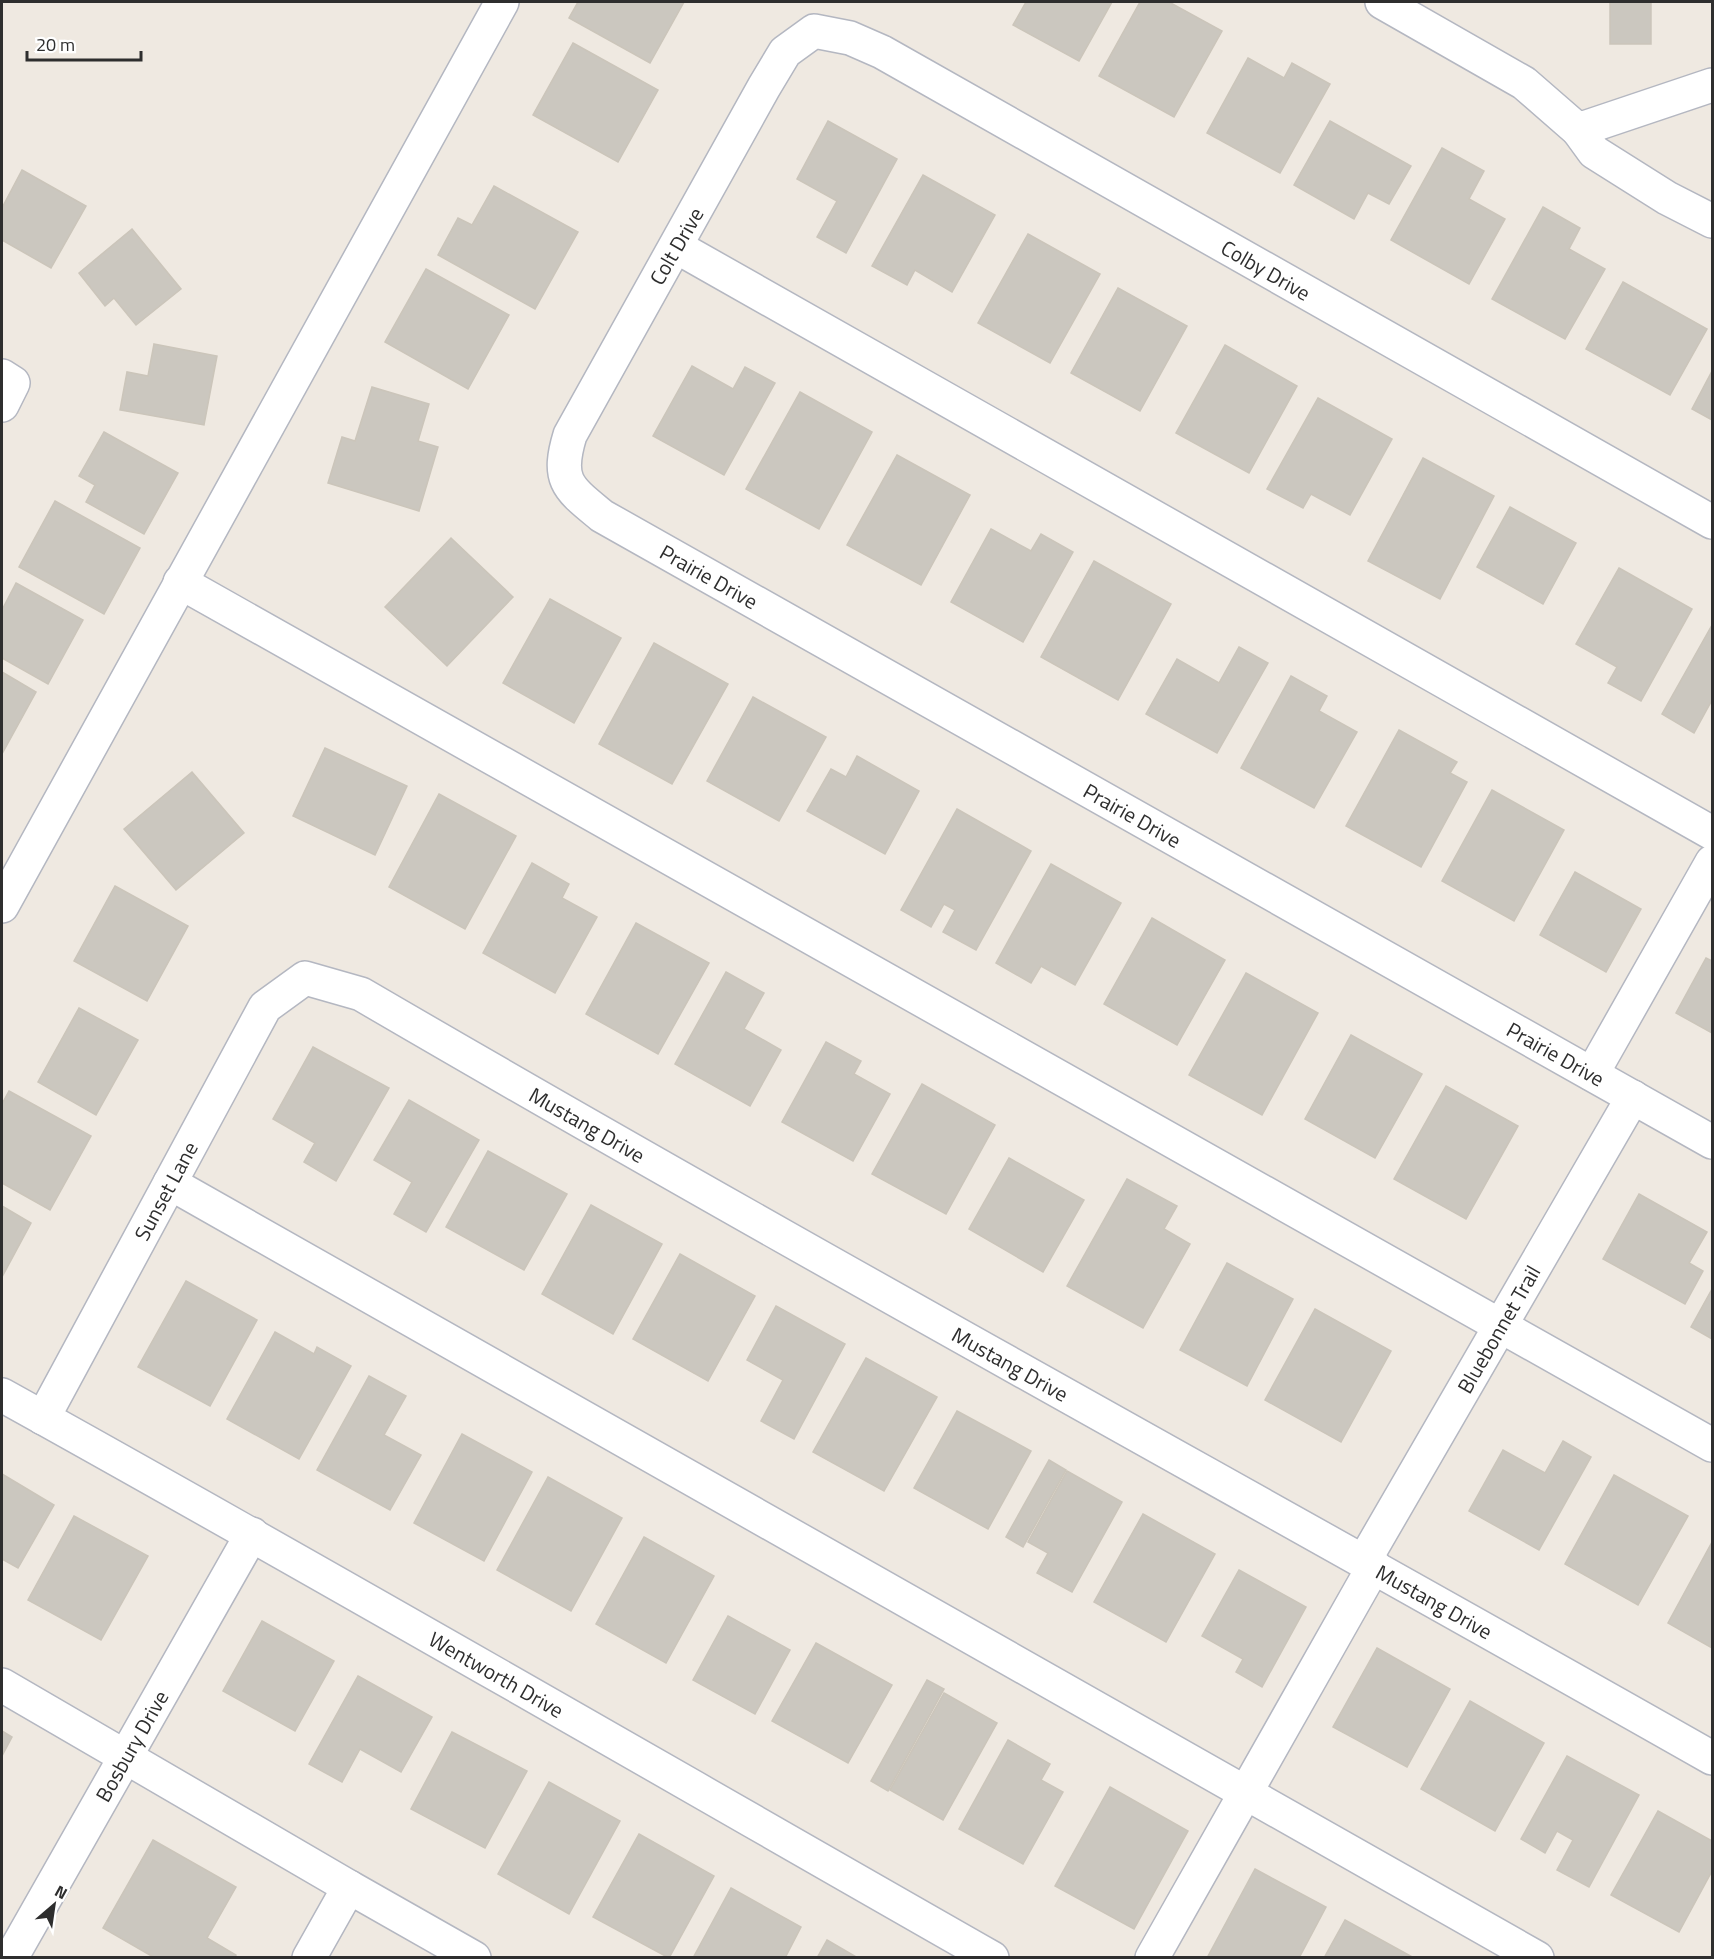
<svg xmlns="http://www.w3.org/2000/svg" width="1714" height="1959" font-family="'Titillium Web',sans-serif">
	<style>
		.building { fill: #cbc7bf; stroke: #cbc5ba; stroke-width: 1.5 }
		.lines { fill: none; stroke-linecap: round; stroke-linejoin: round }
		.minor-casing { stroke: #b4b7c1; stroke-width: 36 }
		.minor { stroke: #fff; stroke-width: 33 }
		.labels { text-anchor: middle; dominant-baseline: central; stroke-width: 6; stroke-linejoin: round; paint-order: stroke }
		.street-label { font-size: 21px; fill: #2e2e2e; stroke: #fff }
	</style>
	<rect width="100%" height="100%" fill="#efe9e1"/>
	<!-- building -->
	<g class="building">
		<polygon points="578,2 684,2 650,63 569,18"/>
		<polygon points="1026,2 1112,2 1079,61 1013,25"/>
		<polygon points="1140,2 1169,2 1222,31 1174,117 1099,76"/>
		<rect x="1610" y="2" width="41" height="42"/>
		<polygon points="573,43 658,90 618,162 533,115"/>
		<polygon points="1248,58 1284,78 1292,63 1330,84 1280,173 1207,133"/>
		<polygon points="828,121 897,159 846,253 817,237 837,201 797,179"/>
		<polygon points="1330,121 1411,166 1389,204 1368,193 1354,219 1294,185"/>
		<polygon points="1442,148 1484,171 1469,199 1505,219 1469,284 1391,240"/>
		<polygon points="22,170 86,206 51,268 2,240 2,208"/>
		<polygon points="923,175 995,215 952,292 915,270 907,285 872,266"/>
		<polygon points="494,186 578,232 535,309 438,255 458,218 472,225"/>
		<polygon points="1543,207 1580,228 1569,249 1605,269 1565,339 1492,299"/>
		<polygon points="132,229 181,289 136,325 114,298 105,306 79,273"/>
		<polygon points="1028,234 1100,274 1050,363 978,323"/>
		<polygon points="426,269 509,315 468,389 385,342"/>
		<polygon points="1623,282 1707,329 1670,395 1586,349"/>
		<polygon points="1118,288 1187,326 1140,411 1071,373"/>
		<polygon points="154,344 217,356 204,425 120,410 127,372 148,376"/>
		<polygon points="1225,345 1297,386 1249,473 1176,433"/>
		<polygon points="692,366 733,389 745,367 775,383 724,475 653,436"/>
		<polygon points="1712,371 1712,420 1692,409"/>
		<polygon points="372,387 429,404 418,441 438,447 419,511 328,483 342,437 355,441"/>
		<polygon points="800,392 872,432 819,529 746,489"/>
		<polygon points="1318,398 1392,439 1350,515 1311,494 1303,508 1267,489"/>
		<polygon points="104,432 178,473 144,534 86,502 95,485 79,476"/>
		<polygon points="897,455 970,495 921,585 847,545"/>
		<polygon points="1423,458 1494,496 1440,599 1368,561"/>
		<polygon points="55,501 140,548 104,614 19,567"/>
		<polygon points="1510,507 1576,543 1543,604 1477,567"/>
		<polygon points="991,529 1031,551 1041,534 1073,552 1023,642 951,602"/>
		<polygon points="451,538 513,597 447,666 385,607"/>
		<polygon points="1094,561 1171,604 1118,700 1041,657"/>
		<polygon points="1619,568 1692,609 1641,701 1608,683 1617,667 1576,644"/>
		<polygon points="16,583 83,620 48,684 2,658 2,610"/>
		<polygon points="550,599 621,638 574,723 503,683"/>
		<polygon points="1712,625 1712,700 1694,733 1662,714"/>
		<polygon points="654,643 728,684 672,784 599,744"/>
		<polygon points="1239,647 1268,663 1217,753 1146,714 1177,659 1219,683"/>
		<polygon points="2,672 36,692 2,754"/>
		<polygon points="1291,676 1327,696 1319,711 1357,732 1314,808 1241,768"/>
		<polygon points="753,697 826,737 779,821 707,781"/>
		<polygon points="1399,730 1457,762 1450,773 1467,782 1421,867 1346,826"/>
		<polygon points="325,748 407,786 375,855 293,816"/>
		<polygon points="857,756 919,791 885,854 807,811 831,769 846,777"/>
		<polygon points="192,772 244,833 176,890 124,829"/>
		<polygon points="1492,790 1564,830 1514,921 1442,881"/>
		<polygon points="439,794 516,836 465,929 389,887"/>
		<polygon points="957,809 1031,851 976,950 943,932 955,910 944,904 931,927 901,910"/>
		<polygon points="532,863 569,884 562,898 597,917 555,993 483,953"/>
		<polygon points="1051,864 1121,903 1075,985 1041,966 1031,983 996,963"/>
		<polygon points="1575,872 1641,909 1606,972 1540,935"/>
		<polygon points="115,886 188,926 147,1001 74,961"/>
		<polygon points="1152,918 1225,960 1177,1045 1104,1004"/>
		<polygon points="636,923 709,963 658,1054 586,1014"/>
		<polygon points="1706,958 1712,961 1712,1033 1676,1013"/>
		<polygon points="726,972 764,993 744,1029 781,1050 750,1106 675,1064"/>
		<polygon points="1246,973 1318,1013 1262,1115 1189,1075"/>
		<polygon points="79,1008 138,1040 96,1115 38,1082"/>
		<polygon points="1351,1035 1422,1074 1375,1158 1305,1119"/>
		<polygon points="826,1042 861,1061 854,1074 890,1094 853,1161 782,1122"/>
		<polygon points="313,1047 389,1088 336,1181 304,1162 315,1143 273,1119"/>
		<polygon points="922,1084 995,1125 946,1214 872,1174"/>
		<polygon points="1446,1086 1518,1126 1466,1219 1394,1179"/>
		<polygon points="9,1091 91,1136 50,1210 2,1183 2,1104"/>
		<polygon points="409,1100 479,1140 426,1232 394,1214 412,1182 374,1160"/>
		<polygon points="488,1151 567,1194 524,1270 446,1227"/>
		<polygon points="1009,1158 1084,1200 1043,1272 969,1229"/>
		<polygon points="1127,1179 1177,1206 1164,1229 1190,1244 1143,1328 1067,1286"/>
		<polygon points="1639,1194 1707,1232 1689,1263 1703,1271 1685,1304 1603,1259"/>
		<polygon points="591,1205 662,1244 613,1334 542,1294"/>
		<polygon points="2,1206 31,1223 2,1277"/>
		<polygon points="680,1254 755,1296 708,1381 633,1339"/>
		<polygon points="1227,1263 1293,1299 1247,1386 1180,1350"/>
		<polygon points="186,1281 257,1320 210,1406 138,1367"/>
		<polygon points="1712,1289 1712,1339 1691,1327"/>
		<polygon points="776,1306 845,1344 794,1439 761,1421 783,1380 747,1360"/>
		<polygon points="1315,1309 1391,1351 1341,1442 1265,1400"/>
		<polygon points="275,1332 314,1354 317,1347 351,1366 299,1459 227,1419"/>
		<polygon points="866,1358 937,1397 884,1491 813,1452"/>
		<polygon points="369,1376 406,1396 384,1435 421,1455 390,1510 317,1470"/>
		<polygon points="957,1411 1031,1451 988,1529 914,1488"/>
		<polygon points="462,1434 532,1472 484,1561 414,1523"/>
		<polygon points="1563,1441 1591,1457 1539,1550 1469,1511 1503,1450 1545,1473"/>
		<polygon points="1049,1460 1066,1470 1023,1547 1006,1537"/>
		<polygon points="1067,1471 1122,1502 1072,1592 1037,1573 1048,1553 1028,1542"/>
		<polygon points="2,1474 54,1505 18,1568 2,1559"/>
		<polygon points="1614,1475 1688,1516 1638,1605 1565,1564"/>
		<polygon points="548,1477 622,1518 571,1611 497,1570"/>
		<polygon points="1143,1514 1215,1554 1166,1642 1094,1602"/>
		<polygon points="74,1516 148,1556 101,1640 28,1600"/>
		<polygon points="644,1537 714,1576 666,1663 596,1624"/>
		<polygon points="1712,1542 1712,1648 1668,1623"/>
		<polygon points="1239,1570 1306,1607 1262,1687 1236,1672 1243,1659 1202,1636"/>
		<polygon points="728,1616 790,1650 755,1714 693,1680"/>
		<polygon points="262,1621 334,1661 295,1731 223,1691"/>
		<polygon points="816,1643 892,1685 848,1763 772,1721"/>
		<polygon points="1377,1648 1450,1689 1407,1767 1333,1727"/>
		<polygon points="358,1676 432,1717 401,1772 360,1749 342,1782 309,1764"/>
		<polygon points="927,1680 944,1689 888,1791 871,1781"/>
		<polygon points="944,1693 997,1723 943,1820 890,1790"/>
		<polygon points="1470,1701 1544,1743 1495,1831 1421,1789"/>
		<polygon points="2,1731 12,1737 2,1756"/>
		<polygon points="452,1732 527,1771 485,1848 411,1809"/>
		<polygon points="1008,1740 1050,1764 1041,1780 1063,1792 1023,1864 959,1829"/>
		<polygon points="1567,1756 1639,1795 1589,1887 1557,1870 1573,1840 1557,1831 1545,1853 1521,1839"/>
		<polygon points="549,1782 620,1821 569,1914 498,1874"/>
		<polygon points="1110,1787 1188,1831 1134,1929 1055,1886"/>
		<polygon points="1658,1811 1712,1841 1712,1871 1679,1932 1611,1895"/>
		<polygon points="639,1834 714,1876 669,1958 593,1917"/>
		<polygon points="153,1840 236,1887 207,1938 236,1955 235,1958 155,1958 103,1928"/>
		<polygon points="1255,1869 1326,1907 1299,1958 1207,1958"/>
		<polygon points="731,1888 801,1927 785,1958 693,1958"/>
		<polygon points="1345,1920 1414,1958 1324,1958"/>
		<polygon points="827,1940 858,1958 817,1958"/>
	</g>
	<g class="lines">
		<!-- minor casing -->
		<g class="minor-casing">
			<g id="minor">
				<polyline points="1382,2 1524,83 1578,130 1712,85"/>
				<polyline points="1578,130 1594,152 1667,198 1712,221"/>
				<polyline points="677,247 1712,833"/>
				<polyline points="2,376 13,383 2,405"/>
				<path id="s1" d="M1712 522 882 52 850 38 814 31 785 52 764 87 570 435C556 481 568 488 602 516L1712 1142"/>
				<polyline points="180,582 1712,1445"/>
				<polyline points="2,906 502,2"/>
				<polyline points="1592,1074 1712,862"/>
				<polyline points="170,1183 1537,1958"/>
				<path id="s2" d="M2 1395C334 1579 662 1770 992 1958"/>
				<path id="s3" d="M43 1418 265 1007 305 978 361 994C808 1255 1263 1503 1712 1758"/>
				<path id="s4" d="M1364 1561 1633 1097"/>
				<polyline points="2,1685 349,1887 309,1958"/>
				<polyline points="349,1887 474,1958"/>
				<path id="s5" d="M11 1958 252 1534"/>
				<polyline points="1152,1958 1374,1566"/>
			</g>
		</g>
		<!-- minor -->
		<use href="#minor" class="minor"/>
	</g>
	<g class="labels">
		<!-- street labels -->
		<g class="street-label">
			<text transform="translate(676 246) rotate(-60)">Colt Drive</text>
			<text transform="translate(1266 270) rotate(30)">Colby Drive</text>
			<text stroke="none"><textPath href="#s1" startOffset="1720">Prairie Drive</textPath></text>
			<text stroke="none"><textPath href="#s1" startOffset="2206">Prairie Drive</textPath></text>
			<text stroke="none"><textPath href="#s1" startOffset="2692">Prairie Drive</textPath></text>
			<text stroke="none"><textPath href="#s3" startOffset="836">Mustang Drive</textPath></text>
			<text stroke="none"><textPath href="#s3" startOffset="258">Sunset Lane</textPath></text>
			<text stroke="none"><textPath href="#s4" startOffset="268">Bluebonnet Trail</textPath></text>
			<text stroke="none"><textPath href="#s3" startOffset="1322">Mustang Drive</textPath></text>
			<text stroke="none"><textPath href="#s3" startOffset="1808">Mustang Drive</textPath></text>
			<text stroke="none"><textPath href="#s2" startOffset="568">Wentworth Drive</textPath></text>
			<text stroke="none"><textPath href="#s5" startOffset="244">Bosbury Drive</textPath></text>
		</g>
	</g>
	<!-- border -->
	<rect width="1714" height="1959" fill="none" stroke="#2e2e2e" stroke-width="6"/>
	<!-- north arrow -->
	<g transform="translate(54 1905) rotate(29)" stroke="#ffffff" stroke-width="4.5" paint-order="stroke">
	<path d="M0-4.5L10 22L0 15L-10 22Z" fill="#2e2e2e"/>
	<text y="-9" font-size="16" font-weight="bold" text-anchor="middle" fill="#2e2e2e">N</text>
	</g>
	<!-- scale -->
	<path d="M27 51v9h114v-9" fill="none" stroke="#2e2e2e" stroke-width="3"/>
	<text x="36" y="51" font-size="18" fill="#2e2e2e" stroke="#ffffff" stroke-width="4.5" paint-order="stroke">20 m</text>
</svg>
